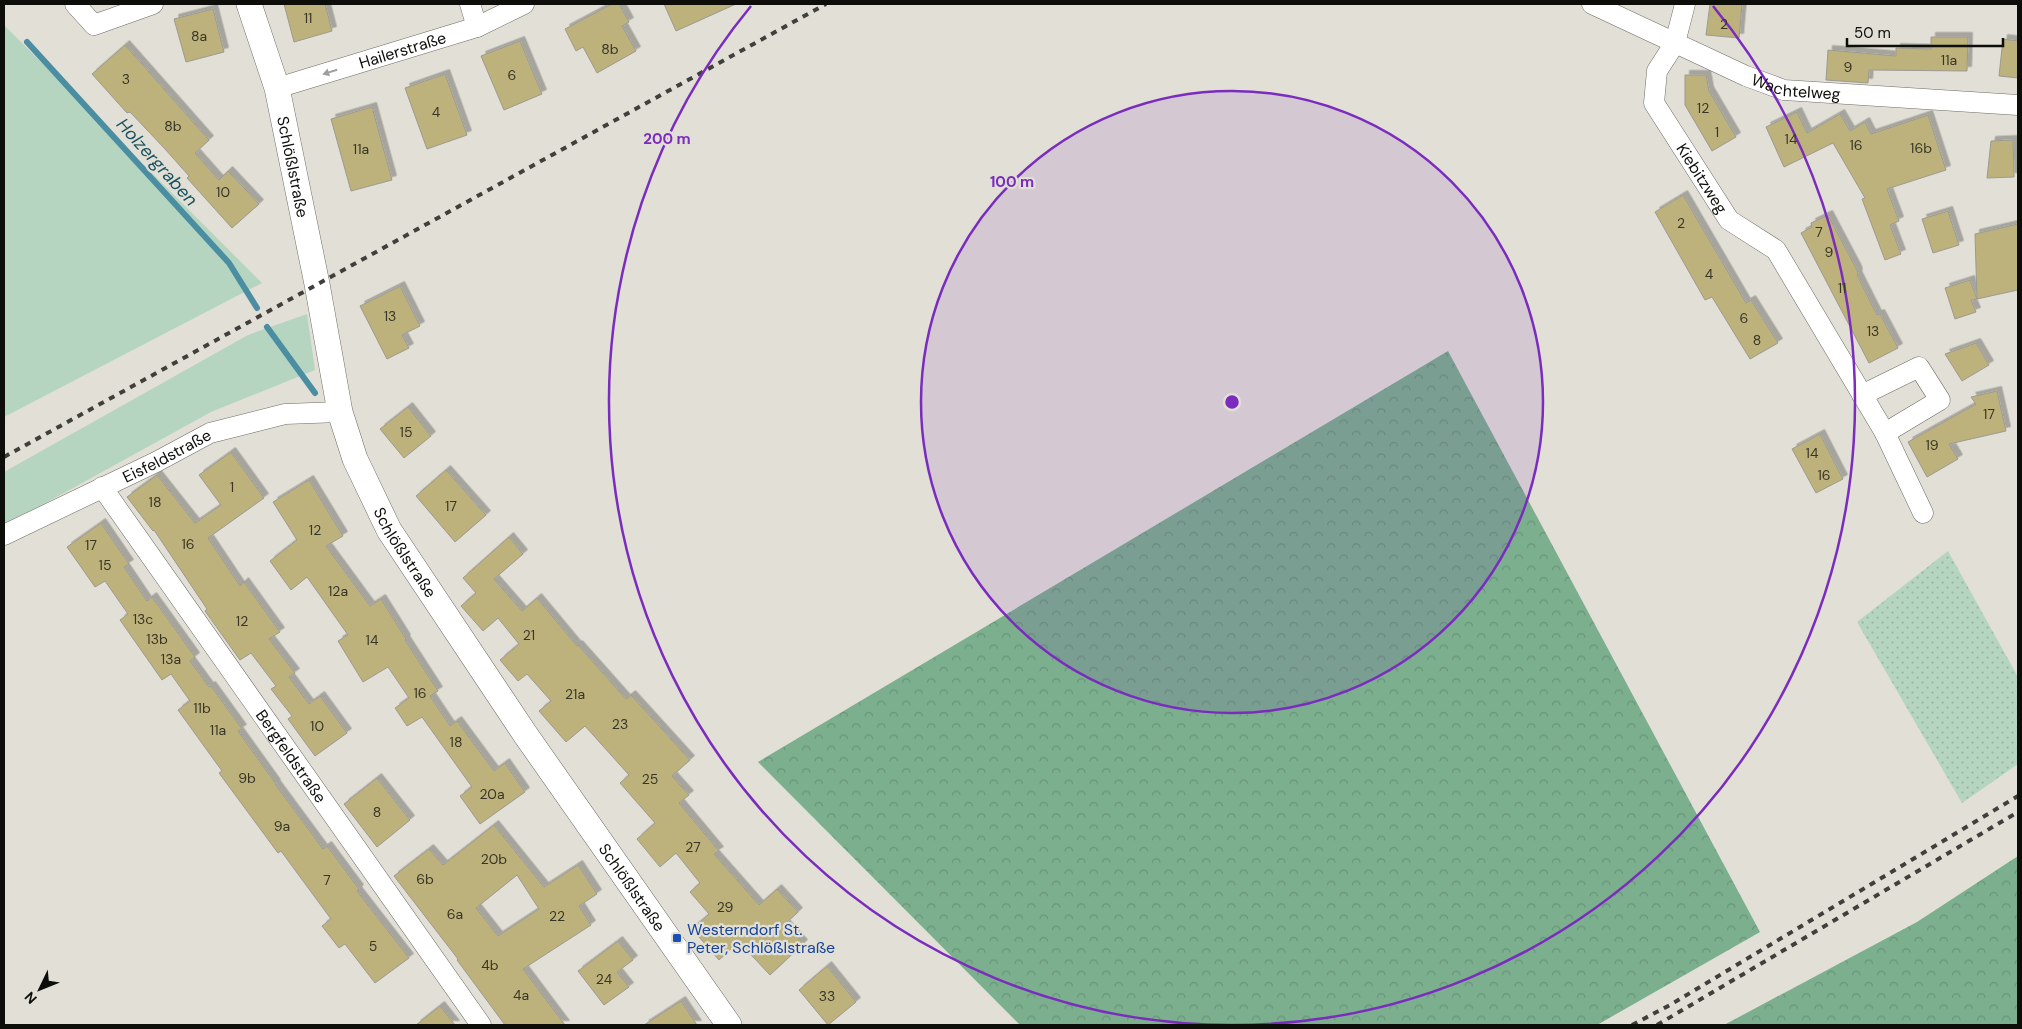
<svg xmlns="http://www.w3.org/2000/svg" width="2022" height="1029" font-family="'DM Sans',sans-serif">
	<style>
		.grass { fill: #b5d5c0 }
		.forest { fill: url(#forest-crowns) }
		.garden { fill: url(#garden-dots) }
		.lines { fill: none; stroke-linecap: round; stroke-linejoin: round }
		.stream { stroke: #4b8ea1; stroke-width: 6 }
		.building { fill: #bdb17b; stroke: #9c9a92; fill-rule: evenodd; filter: url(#shadow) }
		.minor-casing { stroke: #6e6c64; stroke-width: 21 }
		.tertiary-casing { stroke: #6e6c64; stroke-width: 26 }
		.minor { stroke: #fff; stroke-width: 20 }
		.tertiary { stroke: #fff; stroke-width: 25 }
		.rail { stroke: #403f3b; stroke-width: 4; stroke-dasharray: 6 6; stroke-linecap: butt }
		.oneway { fill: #9e9e9d }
		.ring { fill: none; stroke: #7b2cbf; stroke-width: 2.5 }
		.transit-dot { fill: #1a4fb4; stroke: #e1dfd6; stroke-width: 2 }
		.labels { text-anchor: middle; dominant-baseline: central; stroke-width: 4.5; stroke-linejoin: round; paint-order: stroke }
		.number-label { font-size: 14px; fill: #393626 }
		.street-label { font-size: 16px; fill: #0d0d0a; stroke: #e1dfd6 }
		.transit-label { font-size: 16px; fill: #164399; stroke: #e1dfd6; text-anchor: start }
		.water-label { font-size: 18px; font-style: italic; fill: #195261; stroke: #e1dfd6 }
		.centre { fill: #7b2cbf; stroke: #e1dfd6; stroke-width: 2.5 }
		.ring-label { font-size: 15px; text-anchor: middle; font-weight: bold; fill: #7b2cbf; stroke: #e1dfd6; stroke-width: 4.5; stroke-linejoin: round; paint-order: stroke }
	</style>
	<defs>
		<pattern id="forest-crowns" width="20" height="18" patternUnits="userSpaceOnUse" patternTransform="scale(1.25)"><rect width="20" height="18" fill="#7baf8e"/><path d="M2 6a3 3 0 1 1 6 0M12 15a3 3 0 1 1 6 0" fill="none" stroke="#699579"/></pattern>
		<pattern id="garden-dots" width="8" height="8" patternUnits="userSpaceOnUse" patternTransform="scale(1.25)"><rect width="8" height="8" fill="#b5d5c0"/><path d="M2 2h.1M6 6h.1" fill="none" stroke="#9ab6a4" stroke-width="1.8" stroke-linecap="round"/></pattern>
		<filter id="shadow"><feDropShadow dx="4.5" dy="-4.5" stdDeviation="0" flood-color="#0004"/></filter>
	</defs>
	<rect width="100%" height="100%" fill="#e1dfd6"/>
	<!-- grass -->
	<g class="grass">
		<polygon points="4,25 262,283 4,417"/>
		<polygon points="307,314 315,370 211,412 4,526 4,472 248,335"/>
	</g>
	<!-- forest -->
	<g class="forest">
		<polygon points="1448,351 1760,932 1597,1025 1020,1025 758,762"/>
		<polygon points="2018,856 2018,1025 1724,1025 1917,922"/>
	</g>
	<!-- garden -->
	<polygon class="garden" points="1948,551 2018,677 2018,764 1962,803 1857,622"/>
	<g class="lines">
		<!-- stream -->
		<g class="stream">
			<polyline points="27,42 229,263 257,308"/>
			<polyline points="267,327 315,393"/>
		</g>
	</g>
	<!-- building -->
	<g class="building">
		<polygon points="284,4 325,4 332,31 294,42"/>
		<polygon points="612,4 619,4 629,22 622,26 636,51 597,73 583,47 576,51 565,29"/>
		<polygon points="664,4 736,4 676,31"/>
		<polygon points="1710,4 1742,4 1739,38 1706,35"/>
		<polygon points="213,9 224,52 186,62 174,19"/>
		<polygon points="1931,37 1968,37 1967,71 1869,70 1868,83 1826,80 1828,50 1896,56 1896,48 1931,49"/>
		<polygon points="2003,39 2018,41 2018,78 1999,76"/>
		<polygon points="520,41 542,94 504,110 481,56"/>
		<polygon points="125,45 209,140 195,153 219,180 228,171 259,204 232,228 187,178 189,176 165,149 130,112 127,113 92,74"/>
		<polygon points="445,74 467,135 427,149 405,88"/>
		<polygon points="1685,75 1706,75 1709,91 1736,137 1712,151 1685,105"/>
		<polygon points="372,107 392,180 351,191 331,119"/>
		<polygon points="1797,112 1807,133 1840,114 1850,131 1865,122 1871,134 1928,115 1946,170 1887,189 1899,221 1890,225 1901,254 1885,260 1862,199 1865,198 1833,143 1784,167 1766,127"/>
		<polygon points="2013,140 2014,177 1987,178 1991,141"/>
		<polygon points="1683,195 1746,303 1751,300 1778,343 1750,359 1712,297 1705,300 1655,212"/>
		<polygon points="1948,211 1959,245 1933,253 1922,219"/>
		<polygon points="1828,215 1857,270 1858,274 1857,275 1877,315 1880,314 1898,348 1869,363 1801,233 1812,227 1811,223"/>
		<polygon points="2018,224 2018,290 1977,299 1975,234"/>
		<polygon points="1970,280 1977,299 1971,300 1976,312 1955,319 1945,288"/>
		<polygon points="400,286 420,326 402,335 409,348 387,359 360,306"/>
		<polygon points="1976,343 1989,365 1962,381 1945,354"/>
		<polygon points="1997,391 2006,431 1949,444 1958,459 1927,477 1908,442 1976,404 1971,397"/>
		<polygon points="408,407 431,436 404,458 380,429"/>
		<polygon points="1820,434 1843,479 1816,493 1792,449"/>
		<polygon points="231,452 264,498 208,538 240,586 244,582 280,632 269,639 295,673 289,677 309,704 320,696 347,733 315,756 288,719 292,716 271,689 276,686 251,653 240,660 205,611 207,609 154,530 153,531 127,497 157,475 195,523 221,505 199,475"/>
		<polygon points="446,470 486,515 455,542 416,496"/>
		<polygon points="309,480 343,536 326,546 370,606 381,599 406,639 405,640 438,691 430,696 450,726 457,721 494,771 505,763 525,792 480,824 460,796 472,787 422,717 407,726 395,708 409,698 388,667 363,682 338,641 348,635 307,577 291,590 270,561 297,540 273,502"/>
		<polygon points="101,523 129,564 124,567 147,601 152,597 195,657 190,661 209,687 211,686 242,729 238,731 276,784 275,784 323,849 327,846 359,889 357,891 409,958 375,983 345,944 339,948 322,926 331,919 281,851 278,853 219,773 222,771 178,710 190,701 171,674 162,680 120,620 128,614 105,581 95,587 67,547"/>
		<polygon points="509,537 523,554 494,579 522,611 537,598 577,646 578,645 626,699 631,695 690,760 672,776 689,795 679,803 719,851 714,854 759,905 777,889 798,912 785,924 803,944 770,975 739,942 719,960 692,929 709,914 690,892 700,883 676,853 660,867 637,839 655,823 620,783 629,775 585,726 566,742 539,711 551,701 527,674 518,681 500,660 519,644 498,618 483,631 461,606 476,593 463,578"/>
		<polygon points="377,778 410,820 377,847 344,804"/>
		<path d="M494 825 544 887 578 865 597 894 579 906 591 925 523 969 565 1025H505L457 960 458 959 394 876 429 849 443 865ZM517 875 539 909 498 936 476 908Z"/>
		<polygon points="618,941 633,960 617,972 629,987 604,1005 578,971"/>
		<polygon points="827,966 856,1002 828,1025 799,990"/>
		<polygon points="681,1001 697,1025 644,1025"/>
		<polygon points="440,1006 455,1025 416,1025"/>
	</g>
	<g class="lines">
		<!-- minor casing -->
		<g class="minor-casing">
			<g id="minor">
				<polyline points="75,4 94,25 153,4"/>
				<polyline points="470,4 477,27"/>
				<path id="s1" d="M1592 4 1746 76 1784 90 2018 105"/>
				<path id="s2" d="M1685 4 1675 43 1657 71 1654 103 1729 220 1776 250 1885 433 1923 513"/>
				<path id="s3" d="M277 88 477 27 524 4"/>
				<polyline points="1862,395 1919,367 1940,400 1885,433"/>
				<path id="s4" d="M102 487 481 1025"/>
				<path id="s5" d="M4 535 156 462 210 433 285 414 340 412"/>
			</g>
		</g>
		<!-- tertiary casing -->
		<g class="tertiary-casing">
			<g id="tertiary">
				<path id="s6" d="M249 4 277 88 317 284 340 412 355 459 389 530 525 734 729 1025"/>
			</g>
		</g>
		<!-- minor -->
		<use href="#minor" class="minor"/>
		<!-- tertiary -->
		<use href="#tertiary" class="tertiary"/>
		<!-- rail -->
		<g class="rail">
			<polyline points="4,457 826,4"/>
			<polyline points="1632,1025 1670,1005 2018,796"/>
			<polyline points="1657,1025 2018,812"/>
		</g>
	</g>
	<!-- one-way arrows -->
	<defs><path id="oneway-solid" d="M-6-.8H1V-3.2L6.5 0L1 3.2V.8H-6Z" transform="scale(1.25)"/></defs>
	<use class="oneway" href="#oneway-solid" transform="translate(330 72) rotate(163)"/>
	<!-- distance rings -->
	<circle cx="1232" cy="402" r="311" fill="#7b2cbf" fill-opacity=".12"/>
	<g class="ring">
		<circle cx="1232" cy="402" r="311"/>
		<path d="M1713 6A623 623 0 1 1 751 6"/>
	</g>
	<!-- markers -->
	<rect class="transit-dot" x="672" y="933" width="10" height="10" rx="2.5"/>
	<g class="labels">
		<!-- number labels -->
		<g class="number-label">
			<text x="308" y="18">11</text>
			<text x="1724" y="24">2</text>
			<text x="199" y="36">8a</text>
			<text x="610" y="49">8b</text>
			<text x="1949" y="60">11a</text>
			<text x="1848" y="67">9</text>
			<text x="512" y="75">6</text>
			<text x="126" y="79">3</text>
			<text x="1703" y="108">12</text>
			<text x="436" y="112">4</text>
			<text x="173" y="126">8b</text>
			<text x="1717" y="132">1</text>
			<text x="1791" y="139">14</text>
			<text x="1856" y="145">16</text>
			<text x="1921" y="148">16b</text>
			<text x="361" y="149">11a</text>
			<text x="223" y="192">10</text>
			<text x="1681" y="223">2</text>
			<text x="1819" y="232">7</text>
			<text x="1829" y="252">9</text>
			<text x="1709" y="274">4</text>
			<text x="1842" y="288">11</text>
			<text x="390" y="316">13</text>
			<text x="1744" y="318">6</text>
			<text x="1873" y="331">13</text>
			<text x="1757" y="340">8</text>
			<text x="1989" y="414">17</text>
			<text x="406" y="432">15</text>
			<text x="1932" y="445">19</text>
			<text x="1812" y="453">14</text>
			<text x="1824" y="475">16</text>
			<text x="232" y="487">1</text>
			<text x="155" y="502">18</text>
			<text x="451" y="506">17</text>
			<text x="315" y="530">12</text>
			<text x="188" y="544">16</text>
			<text x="91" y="545">17</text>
			<text x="105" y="565">15</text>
			<text x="338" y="591">12a</text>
			<text x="143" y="619">13c</text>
			<text x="242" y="621">12</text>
			<text x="529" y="635">21</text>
			<text x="157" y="639">13b</text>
			<text x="372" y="640">14</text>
			<text x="171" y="659">13a</text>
			<text x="420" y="693">16</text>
			<text x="575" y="694">21a</text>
			<text x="202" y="708">11b</text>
			<text x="620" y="724">23</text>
			<text x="317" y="726">10</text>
			<text x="218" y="730">11a</text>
			<text x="456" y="742">18</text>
			<text x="247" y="778">9b</text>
			<text x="650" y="779">25</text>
			<text x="492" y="794">20a</text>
			<text x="377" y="812">8</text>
			<text x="282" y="826">9a</text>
			<text x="693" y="847">27</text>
			<text x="494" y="859">20b</text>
			<text x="425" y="879">6b</text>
			<text x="327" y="880">7</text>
			<text x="725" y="907">29</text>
			<text x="455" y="914">6a</text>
			<text x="557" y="916">22</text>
			<text x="373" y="946">5</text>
			<text x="490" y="965">4b</text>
			<text x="604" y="979">24</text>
			<text x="521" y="995">4a</text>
			<text x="827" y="996">33</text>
		</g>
		<!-- street labels -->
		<g class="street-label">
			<text stroke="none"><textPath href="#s3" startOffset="131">Hailerstraße</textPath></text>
			<text stroke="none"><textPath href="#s1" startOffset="222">Wachtelweg</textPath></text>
			<text stroke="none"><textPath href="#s6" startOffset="169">Schlößlstraße</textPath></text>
			<text stroke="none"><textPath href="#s2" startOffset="195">Kiebitzweg</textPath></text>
			<text stroke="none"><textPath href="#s5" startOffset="181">Eisfeldstraße</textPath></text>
			<text stroke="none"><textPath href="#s6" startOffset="574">Schlößlstraße</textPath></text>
			<text stroke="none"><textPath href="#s4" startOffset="329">Bergfeldstraße</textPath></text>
			<text stroke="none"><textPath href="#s6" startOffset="979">Schlößlstraße</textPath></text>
		</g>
		<!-- transit labels -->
		<g class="transit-label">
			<text x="687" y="929">Westerndorf St.<tspan x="687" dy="18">Peter, Schlößlstraße</tspan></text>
		</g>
		<!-- water labels -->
		<g class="water-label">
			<text transform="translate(157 162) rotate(48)">Holzergraben</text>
		</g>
	</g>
	<circle cx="1232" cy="402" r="8" class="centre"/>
	<g class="ring-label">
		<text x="667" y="144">200 m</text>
		<text x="1012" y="187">100 m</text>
	</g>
	<!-- border -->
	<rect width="2022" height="1029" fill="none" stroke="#0d0d0a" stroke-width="10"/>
	<!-- north arrow -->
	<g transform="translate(40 989) rotate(227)" stroke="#e1dfd6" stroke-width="4" paint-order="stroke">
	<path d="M0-4L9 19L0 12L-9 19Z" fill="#0d0d0a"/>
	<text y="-8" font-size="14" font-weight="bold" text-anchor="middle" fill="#0d0d0a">N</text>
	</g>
	<!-- scale -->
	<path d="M1847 38v8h156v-8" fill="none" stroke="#0d0d0a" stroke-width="2.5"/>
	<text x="1854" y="38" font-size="15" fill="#0d0d0a" stroke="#e1dfd6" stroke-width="4" paint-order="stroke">50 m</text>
</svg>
